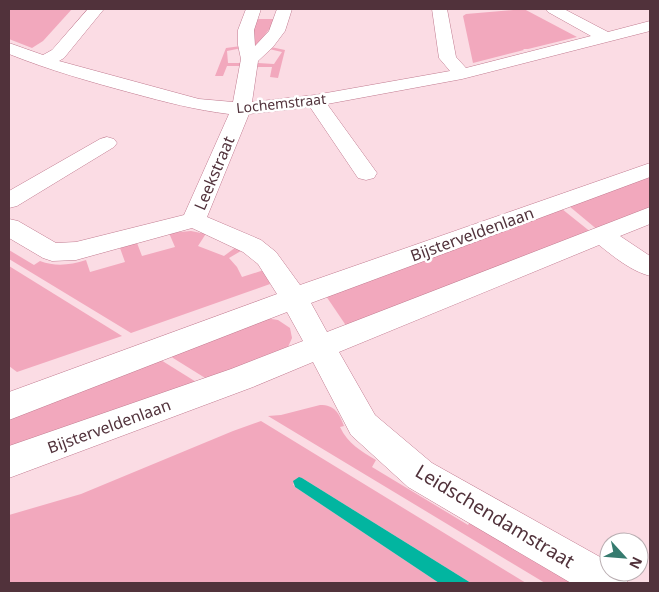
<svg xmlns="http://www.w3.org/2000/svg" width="659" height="592" font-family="'Noto Sans',sans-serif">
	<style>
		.green { fill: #f2a8bd }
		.water { fill: #02b5a0 }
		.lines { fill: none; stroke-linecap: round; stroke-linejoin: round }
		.minor-casing { stroke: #c17b90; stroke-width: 1 }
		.minor { fill: #fff; fill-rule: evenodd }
		.labels { text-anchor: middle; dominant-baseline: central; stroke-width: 5; stroke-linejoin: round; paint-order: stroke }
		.far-street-label { font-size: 14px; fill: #51323b; stroke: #fff }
		.street-label { font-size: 16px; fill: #51323b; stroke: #fff }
		.near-street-label { font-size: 19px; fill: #51323b; stroke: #fff }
	</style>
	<rect width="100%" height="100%" fill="#fbdce4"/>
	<!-- green -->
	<g class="green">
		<polygon points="9,9 72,9 43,41 32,48 9,39"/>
		<polygon points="524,9 577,37 528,49 523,49 524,50 473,63 463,16 466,14"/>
		<polygon points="253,19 277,19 255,48"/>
		<polygon points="241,46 242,48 227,51 228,63 244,63 243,66 227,66 223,76 215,76 226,48"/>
		<polygon points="271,47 285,50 278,78 270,77 272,67 257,67 258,63 274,64 282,52 269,49"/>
		<polygon points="650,177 650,211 599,231 569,206"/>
		<polygon points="562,209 592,233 347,327 326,296"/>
		<path d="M191 231 201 233 207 232 198 246 224 256 240 244 246 248 229 258 237 267 242 277 264 270 270 284 131 333 9 259V250L34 265 40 261C56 267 70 265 86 260L90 272 125 262 120 248 137 243 142 256 175 247 169 233Z"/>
		<polygon points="9,266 122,336 17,372 9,366"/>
		<polygon points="265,318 278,320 290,328 292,338 288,347 210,381 165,353"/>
		<polygon points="156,357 201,385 9,453 9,411"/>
		<path d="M320 405C335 405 339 413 344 426L340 427C348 444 361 451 376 460L372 467 468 525 473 517 586 583H545L268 416 281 415Z"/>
		<polygon points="261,421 526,583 471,583 302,478 293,484 295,487 439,583 9,583 9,515 81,494 233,431"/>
	</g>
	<!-- water -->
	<polygon class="water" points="299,477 302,478 471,583 439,583 295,487 293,481"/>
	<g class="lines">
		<!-- minor casing -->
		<g class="minor-casing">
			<g id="minor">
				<path d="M88 9H104L64 58 59 61 199 99 233 102 241 59 238 45V30L246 9H261L254 30 255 46 269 31 277 9H292L285 31 273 47 258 61 252 102 315 95 450 71 439 58 432 9H447L456 57 466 68 591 36 548 12 546 9H564L608 32 650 21V31L462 79 327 104 377 173 374 178 366 180 358 178 310 107 249 114 207 217 261 240 276 252 300 285 650 163V177L311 303 327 332 650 207V224L620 236 650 256V276C631 271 614 257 599 245L339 352 375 415 432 463 609 562V572H623L628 583H571L408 487 351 435 313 362 253 387 9 478V446L231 369 303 341 287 312 9 420V392L277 294 258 264 243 252 192 228 76 260 52 261 43 258 9 238V219L18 221 56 243 76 242 184 215 229 114C196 110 165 102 132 93 91 82 49 70 9 54V43L43 55 52 50Z"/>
				<polygon points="107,137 114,139 117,143 114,147 17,206 9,208 9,191 100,139"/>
			</g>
		</g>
		<!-- minor -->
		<use href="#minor" class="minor"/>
	</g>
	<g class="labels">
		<!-- far-street labels -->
		<g class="far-street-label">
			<text transform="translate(281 103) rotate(-6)">Lochemstraat</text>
		</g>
		<!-- street labels -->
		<g class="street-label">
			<text transform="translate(214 173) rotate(-67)">Leekstraat</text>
			<text transform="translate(472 234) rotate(-20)">Bijsterveldenlaan</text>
			<text transform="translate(109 426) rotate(-20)">Bijsterveldenlaan</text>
		</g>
		<!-- near-street labels -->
		<g class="near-street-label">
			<text transform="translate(495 516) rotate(31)">Leidschendamstraat</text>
		</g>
	</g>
	<!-- border -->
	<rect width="659" height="592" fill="none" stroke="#51323b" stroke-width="20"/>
	<!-- north arrow -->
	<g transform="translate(624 557) rotate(116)"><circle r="24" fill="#ffffff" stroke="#b9adb1"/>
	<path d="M0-4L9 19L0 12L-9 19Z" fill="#367b6f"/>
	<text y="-8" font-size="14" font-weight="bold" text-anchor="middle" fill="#51323b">N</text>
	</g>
</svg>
